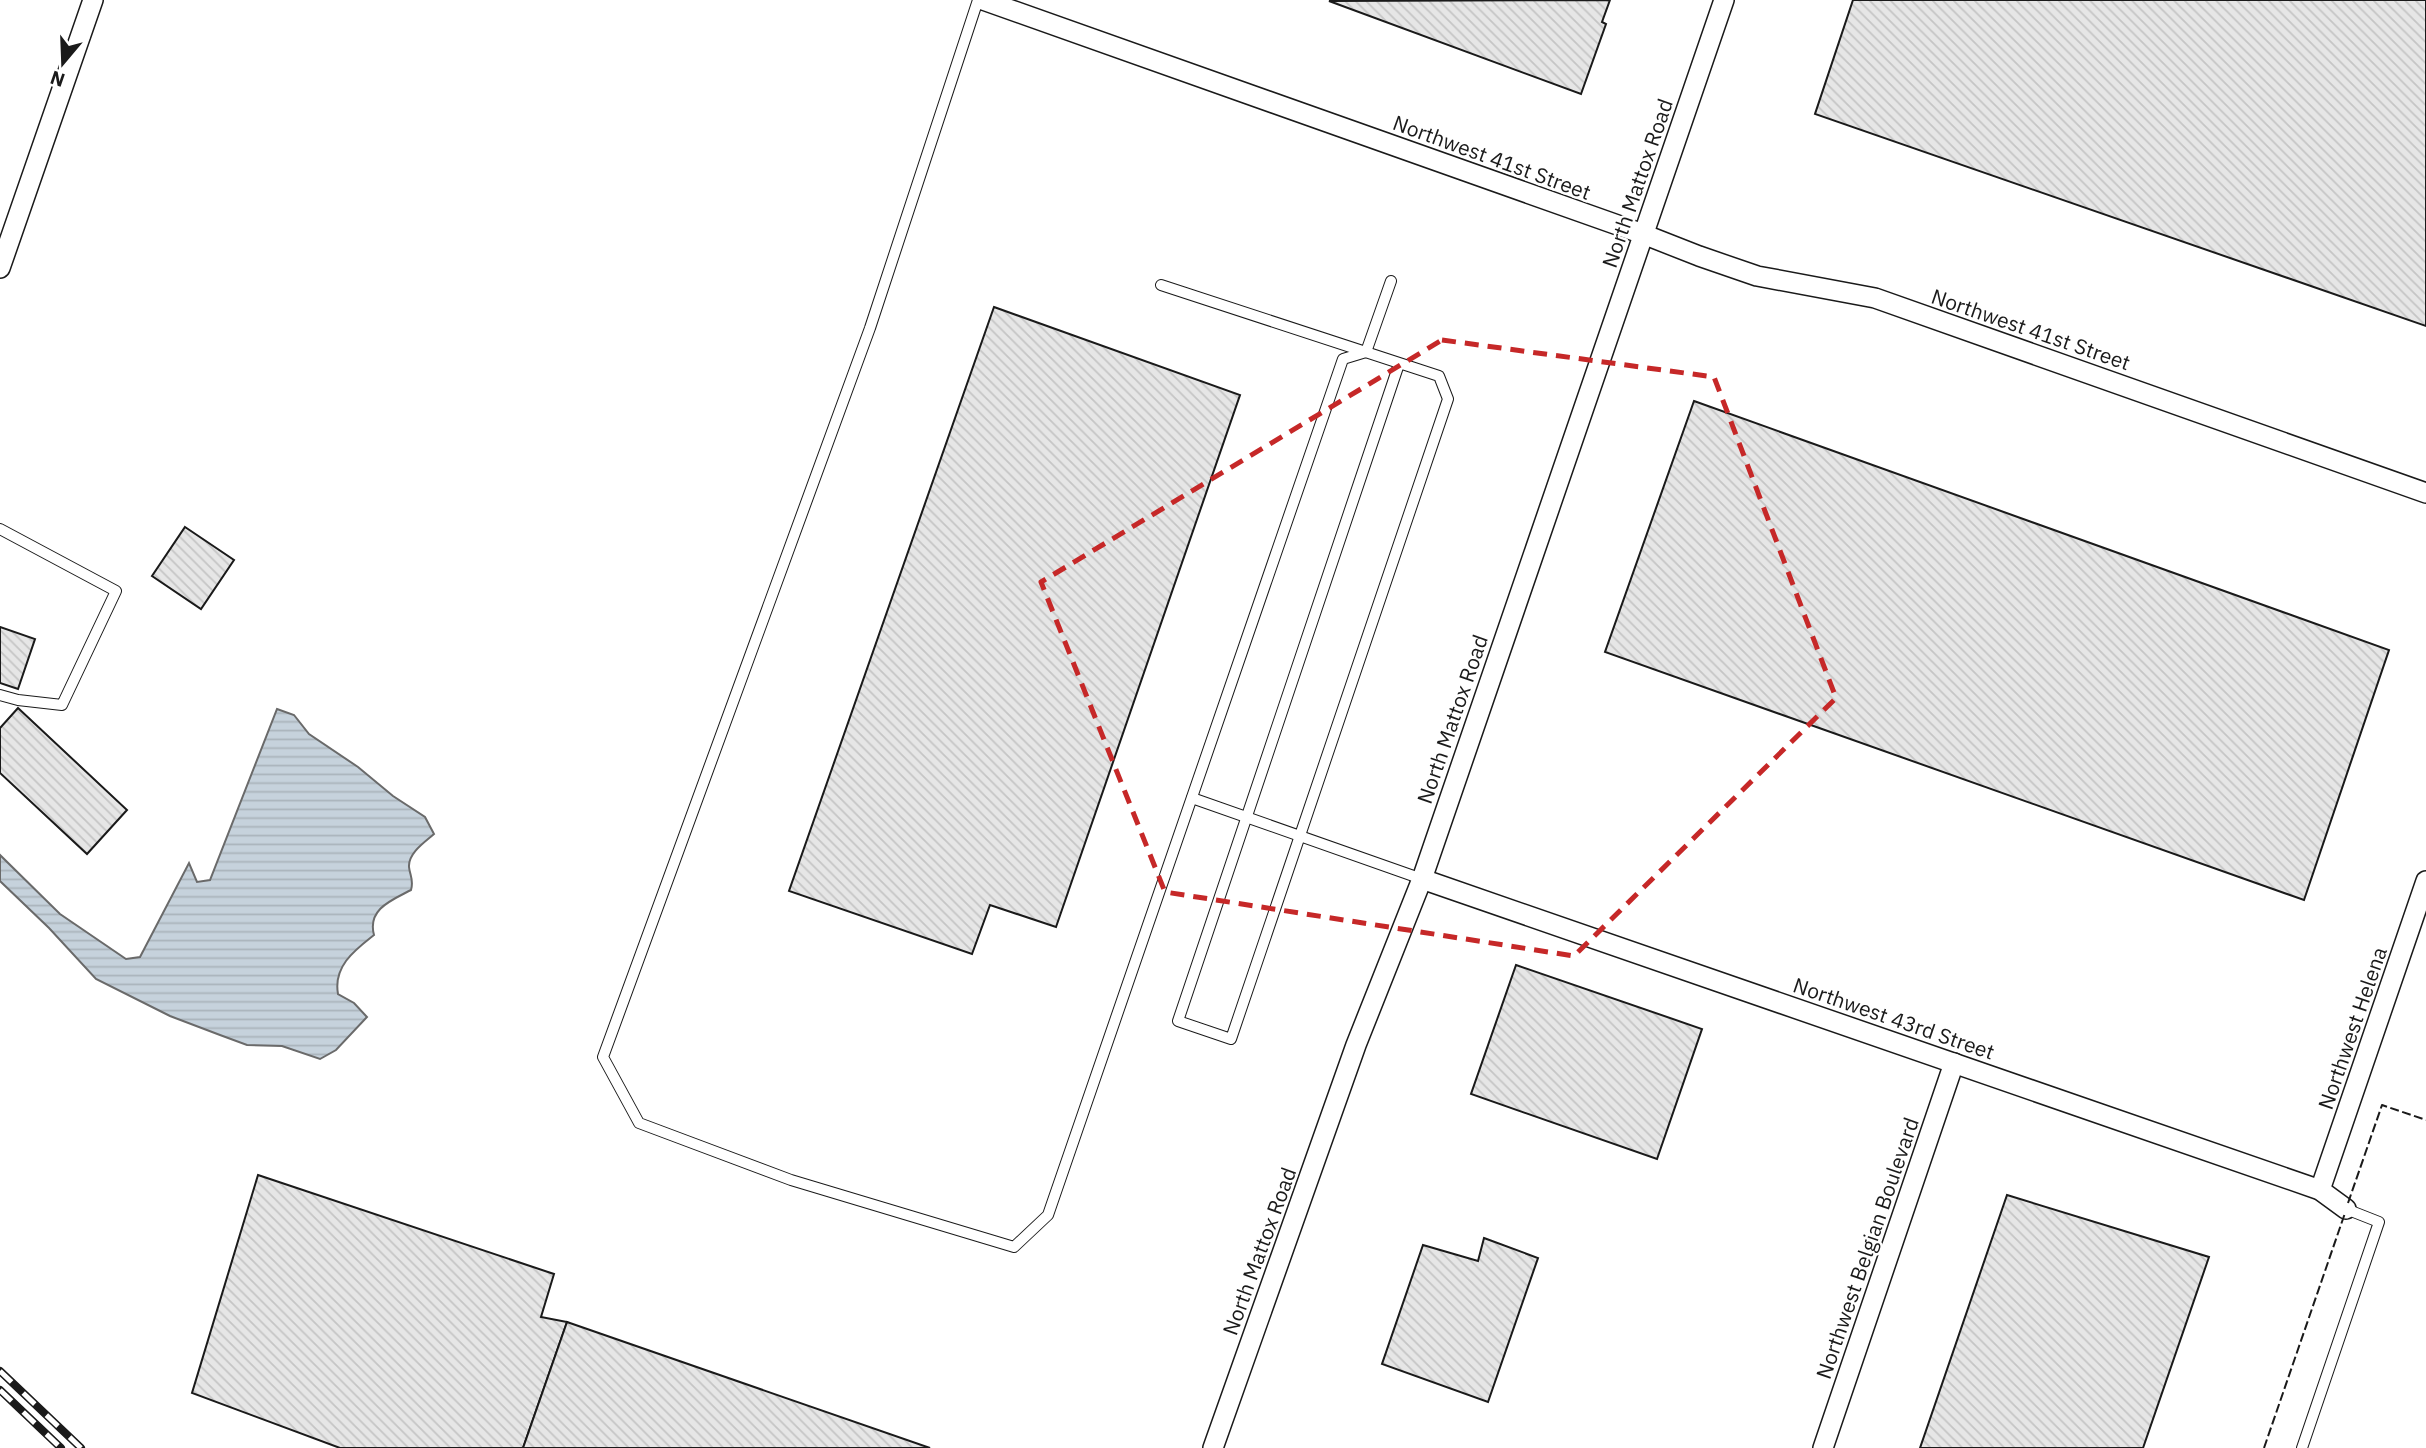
<svg xmlns="http://www.w3.org/2000/svg" width="2426" height="1448" font-family="'IBM Plex Sans',sans-serif">
	<style>
		.water { fill: url(#water-rules); stroke: #6a6a6a; stroke-width: 2 }
		.building { fill: url(#building-back-hatch); stroke: #1a1a1a; stroke-width: 2 }
		.lines { fill: none; stroke-linecap: round; stroke-linejoin: round }
		.service-casing { stroke: #1a1a1a; stroke-width: 12 }
		.minor-casing { stroke: #1a1a1a; stroke-width: 22 }
		.service { stroke: #fff; stroke-width: 10 }
		.minor { stroke: #fff; stroke-width: 19 }
		.rail-casing { stroke: #1a1a1a; stroke-width: 8 }
		.rail { stroke: #fff; stroke-width: 5; stroke-dasharray: 16; stroke-linecap: butt }
		.fence { stroke: #1a1a1a; stroke-width: 2; stroke-dasharray: 9 3.5; stroke-linecap: butt }
		.marked { fill: none; stroke: #c62828; stroke-width: 5; stroke-dasharray: 14 9; stroke-linejoin: round }
		.labels { text-anchor: middle; dominant-baseline: central; stroke-width: 5; stroke-linejoin: round; paint-order: stroke }
		.street-label { font-size: 21px; fill: #1a1a1a; stroke: #fff }
	</style>
	<defs>
		<pattern id="water-rules" width="6" height="5" patternUnits="userSpaceOnUse" patternTransform="scale(1.75)"><rect width="6" height="5" fill="#c6d2dc"/><path d="M0 2.5h6" fill="none" stroke="#aab4bc"/></pattern>
		<pattern id="building-back-hatch" width="6" height="6" patternUnits="userSpaceOnUse" patternTransform="scale(1.75)"><rect width="6" height="6" fill="#e6e6e6"/><path d="M-1 5l2 2M0 0l6 6M5-1l2 2" fill="none" stroke="#c5c5c5"/></pattern>
	</defs>
	<rect width="100%" height="100%" fill="#fff"/>
	<!-- water -->
	<path class="water" d="M277 709 294 715 309 734 358 767 393 796 425 817 434 834C425 842 408 853 409 867 410 876 414 880 411 890 392 900 367 909 374 935 355 950 333 966 338 994L354 1003 367 1017 336 1050 320 1059 282 1046 247 1045 220 1035 170 1016 96 979 49 928 0 881V855L60 914 126 959 140 957 189 863 197 882 210 880Z"/>
	<!-- building -->
	<g class="building">
		<polygon points="1610,0 1602,22 1606,24 1581,94 1329,1"/>
		<polygon points="1853,0 2426,0 2426,326 1815,114"/>
		<polygon points="994,307 1240,395 1056,927 990,905 972,954 789,891"/>
		<polygon points="1694,401 2389,650 2304,900 1605,652"/>
		<polygon points="185,527 234,560 201,609 152,576"/>
		<polygon points="0,627 35,639 18,689 0,683"/>
		<polygon points="18,708 127,810 87,854 0,773 0,728"/>
		<polygon points="1516,965 1702,1029 1657,1159 1471,1094"/>
		<polygon points="258,1175 554,1274 541,1317 567,1322 523,1448 340,1448 192,1393"/>
		<polygon points="2007,1195 2209,1257 2143,1448 1920,1448"/>
		<polygon points="1484,1238 1538,1258 1488,1402 1382,1364 1423,1245 1478,1261"/>
		<polygon points="567,1322 930,1448 523,1448"/>
	</g>
	<g class="lines">
		<!-- service casing -->
		<g class="service-casing">
			<g id="service">
				<polyline points="978,0 870,328 603,1057 639,1123 791,1180 1014,1247 1048,1215 1343,359 1366,352 1391,281"/>
				<polyline points="1161,285 1439,376 1448,399 1231,1039 1178,1021 1399,364"/>
				<polyline points="0,529 116,591 62,705 18,700 0,695"/>
				<polyline points="1192,798 1422,879"/>
				<polyline points="2302,1448 2379,1222 2346,1209"/>
			</g>
		</g>
		<!-- minor casing -->
		<g class="minor-casing">
			<g id="minor">
				<polyline points="983,0 1643,234 1699,256 1757,276 1875,298 2426,493"/>
				<polyline points="0,268 93,0"/>
				<polyline points="1422,879 2320,1190 2346,1209"/>
				<polyline points="2320,1190 2426,881"/>
				<polyline points="1213,1448 1356,1045 1422,879 1724,0"/>
				<polyline points="1823,1448 1954,1063"/>
			</g>
		</g>
		<!-- service -->
		<use href="#service" class="service"/>
		<!-- minor -->
		<use href="#minor" class="minor"/>
		<!-- rail casing -->
		<g class="rail-casing">
			<g id="rail">
				<polyline points="0,1371 81,1448"/>
				<polyline points="0,1390 61,1448"/>
			</g>
		</g>
		<!-- rail -->
		<use href="#rail" class="rail"/>
		<!-- fence -->
		<g class="fence">
			<polyline points="2348,1203 2382,1105 2426,1120"/>
			<polyline points="2264,1448 2345,1213"/>
		</g>
	</g>
	<!-- marked area -->
	<path class="marked" d="M1442 340 1714 377 1836 698 1574 956 1165 892 1041 582Z"/>
	<g class="labels">
		<!-- street labels -->
		<g class="street-label">
			<text transform="translate(1492 157) rotate(20)">Northwest 41st Street</text>
			<text transform="translate(1637 183) rotate(-71)">North Mattox Road</text>
			<text transform="translate(2031 329) rotate(19)">Northwest 41st Street</text>
			<text transform="translate(1452 719) rotate(-71)">North Mattox Road</text>
			<text transform="translate(1894 1018) rotate(19)">Northwest 43rd Street</text>
			<text transform="translate(2352 1028) rotate(-71)">Northwest Helena</text>
			<text transform="translate(1867 1248) rotate(-71)">Northwest Belgian Boulevard</text>
			<text transform="translate(1259 1251) rotate(-70)">North Mattox Road</text>
		</g>
	</g>
	<!-- north arrow -->
	<g transform="translate(63 63) rotate(199)" stroke="#ffffff" stroke-width="5" paint-order="stroke">
	<path d="M0-5L12 26L0 18L-12 26Z" fill="#1a1a1a"/>
	<text y="-10" font-size="19" font-weight="bold" text-anchor="middle" fill="#1a1a1a">N</text>
	</g>
</svg>
